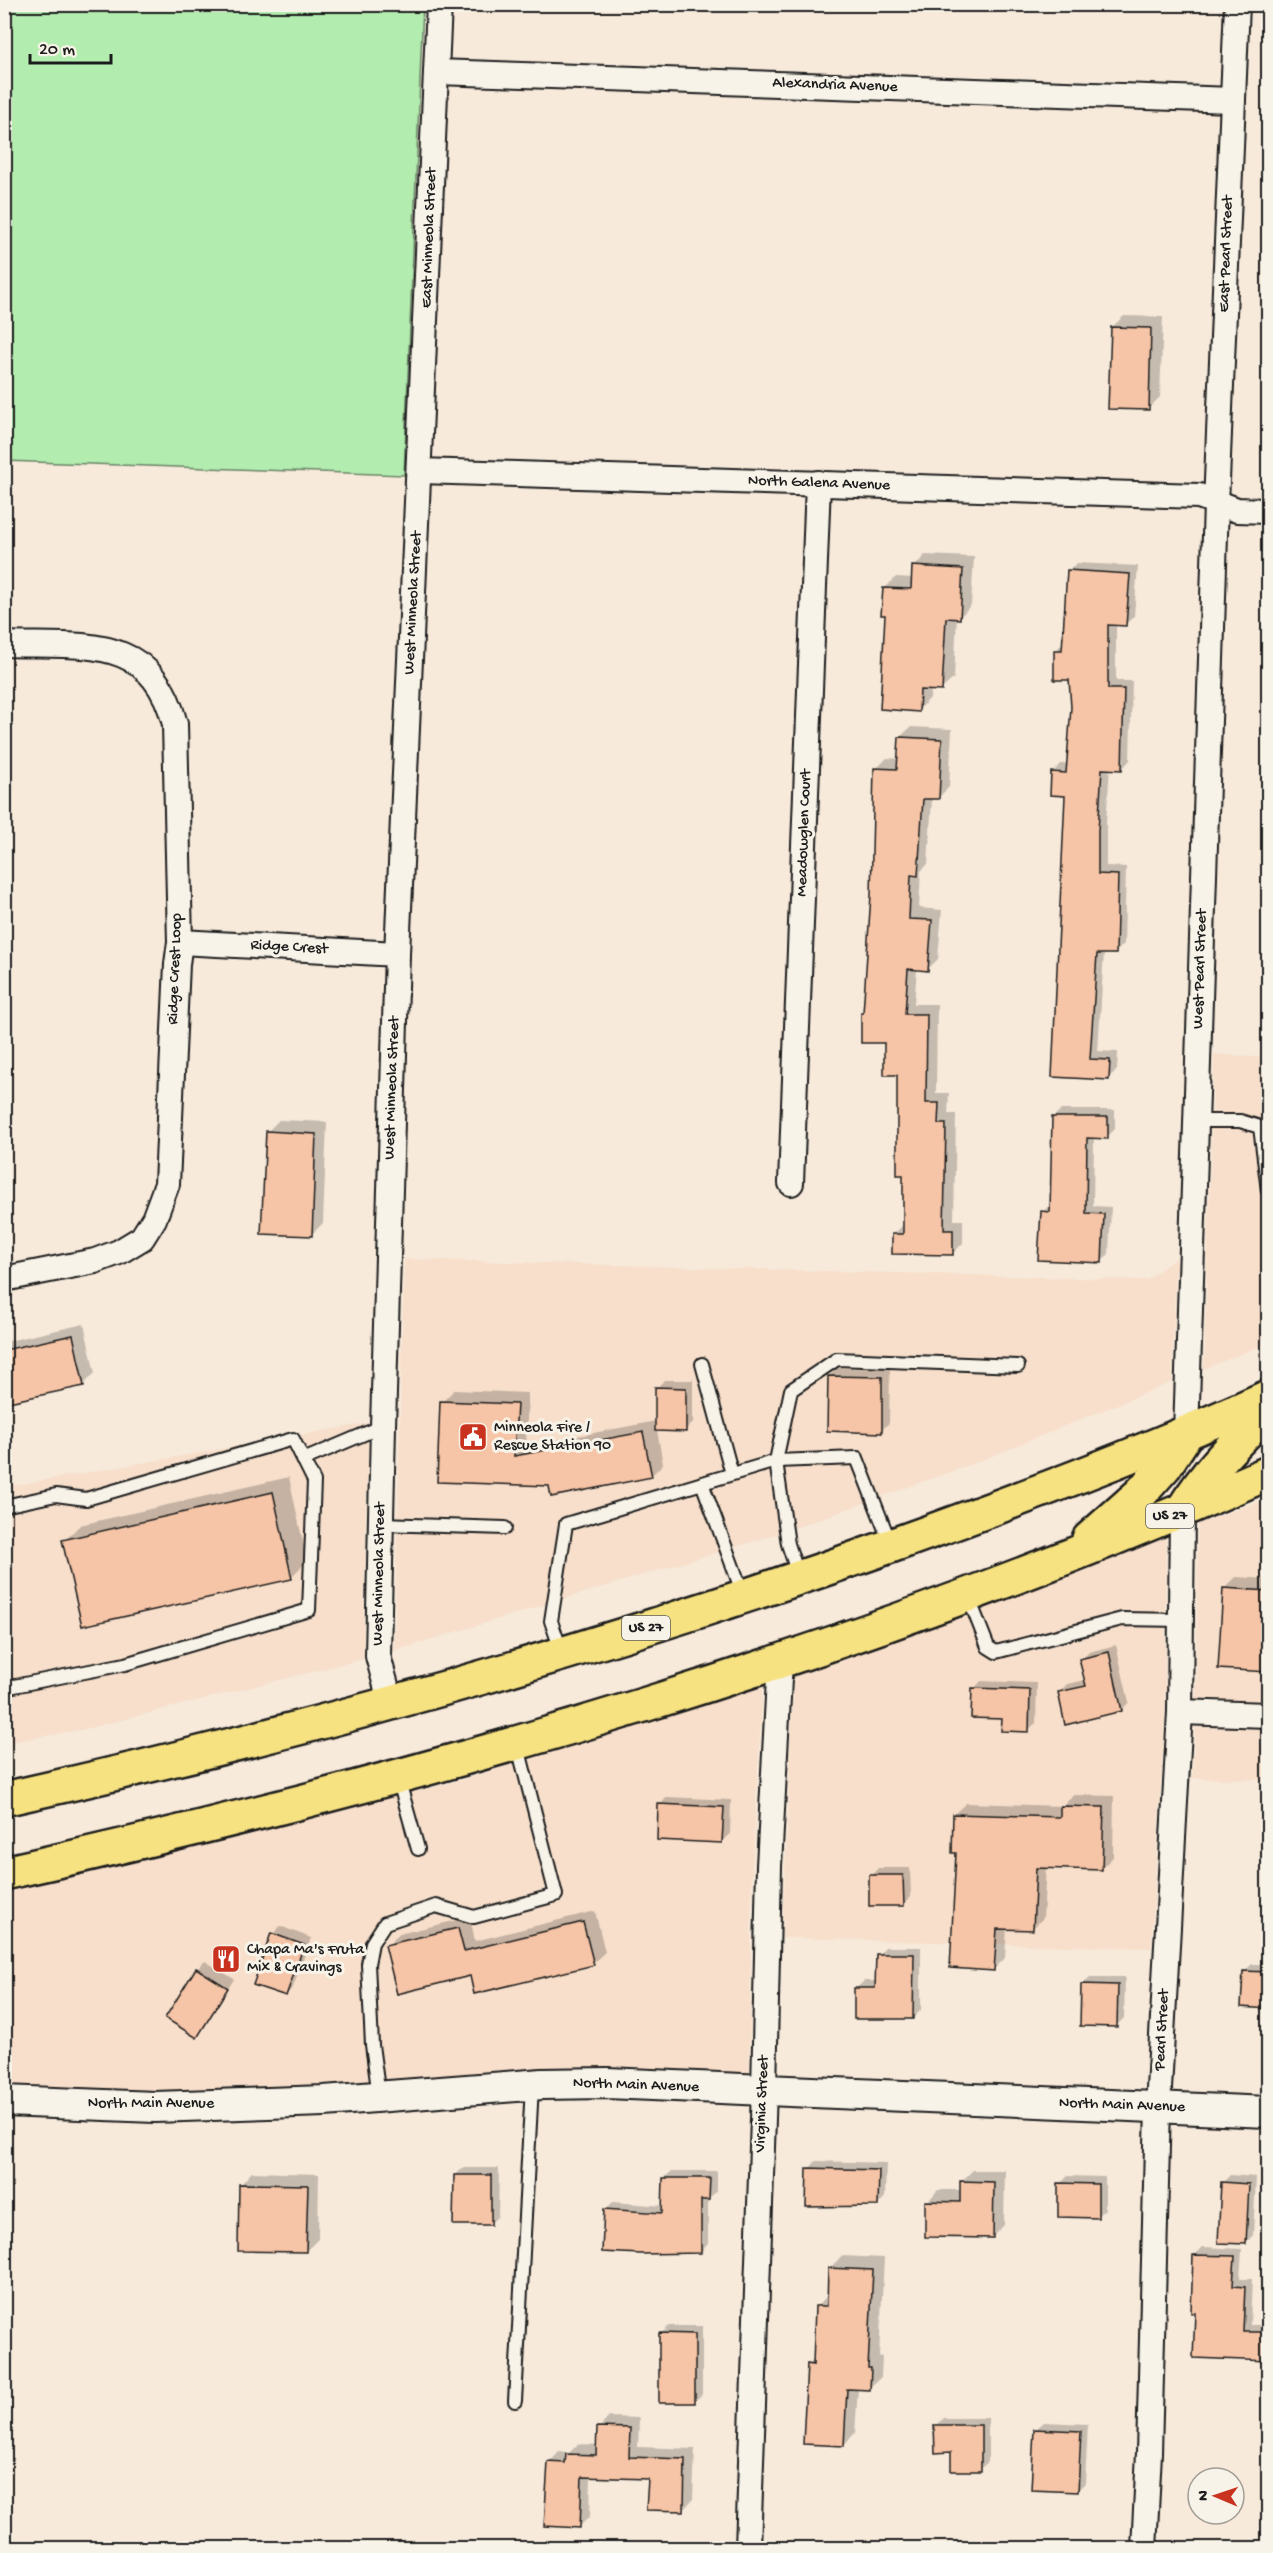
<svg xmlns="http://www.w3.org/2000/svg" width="1273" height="2553" font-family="'Gochi Hand',sans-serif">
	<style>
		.built { fill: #f7dfcb }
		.green { fill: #b3ecaf; stroke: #688466; stroke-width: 1.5 }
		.shadow { fill: #0003 }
		.building { fill: #f6c4a6; stroke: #1c1c1c; stroke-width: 1.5 }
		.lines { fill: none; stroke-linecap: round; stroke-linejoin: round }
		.service-casing { stroke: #1c1c1c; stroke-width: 16 }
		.minor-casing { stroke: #1c1c1c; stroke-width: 28 }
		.tertiary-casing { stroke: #1c1c1c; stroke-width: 34 }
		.trunk-casing { stroke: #1c1c1c; stroke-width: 38 }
		.service { stroke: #f7f3e8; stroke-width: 12 }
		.minor { stroke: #f7f3e8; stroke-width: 24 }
		.tertiary { stroke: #f7f3e8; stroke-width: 30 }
		.trunk { stroke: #f7e281; stroke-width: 33 }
		.labels { text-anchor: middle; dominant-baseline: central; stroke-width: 6; stroke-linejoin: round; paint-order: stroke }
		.shield { fill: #f7f3e8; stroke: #5e5c59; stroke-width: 1.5 }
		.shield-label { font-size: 15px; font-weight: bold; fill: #1c1c1c }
		.street-label { font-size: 16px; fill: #1c1c1c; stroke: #f7f3e8 }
		.poi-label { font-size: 16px; fill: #1c1c1c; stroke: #f7f3e8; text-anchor: start }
	</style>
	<rect width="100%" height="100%" fill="#f7eadb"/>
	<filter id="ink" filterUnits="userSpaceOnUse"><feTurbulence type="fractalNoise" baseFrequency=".0167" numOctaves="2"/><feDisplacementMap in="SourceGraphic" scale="12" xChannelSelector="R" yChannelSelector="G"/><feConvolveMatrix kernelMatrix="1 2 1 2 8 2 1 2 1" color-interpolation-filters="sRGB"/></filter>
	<g filter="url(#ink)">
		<!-- built -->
		<g class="built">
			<polygon points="1214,1054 1268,1058 1268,1343 1204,1369"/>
			<polygon points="1176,1258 1172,1382 975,1463 784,1532 394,1651 404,1259 1146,1280"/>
			<polygon points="368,1423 363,1659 86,1729 5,1743 5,1487"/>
			<polygon points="1268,1498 1268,1701 1196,1699 1198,1524"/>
			<polygon points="1166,1536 1165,1712 1151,1948 782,1938 794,1671 970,1611 1067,1574 1069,1576 1074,1572"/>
			<polygon points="763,1681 752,1873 749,2076 185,2092 5,2087 5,1888 168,1851 462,1780"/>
			<polygon points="1195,1727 1268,1729 1268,1780 1192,1778"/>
		</g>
		<!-- green -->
		<polygon class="green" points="5,4 423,5 404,475 5,461"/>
		<!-- shadow -->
		<g class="shadow">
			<polygon points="1124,316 1163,317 1160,397 1148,409 1112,327"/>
			<polygon points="925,555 974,557 971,605 960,617 957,617 954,678 942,689 931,689 930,698 919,710 887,613 884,589 896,577 913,578 914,567"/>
			<polygon points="1077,563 1138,566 1134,616 1126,624 1116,624 1116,681 1132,681 1130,760 1122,769 1110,768 1106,822 1106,866 1126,867 1124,944 1115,953 1104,952 1098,1051 1118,1052 1117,1070 1108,1078 1054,1076 1067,795 1053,772 1061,764 1068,764 1072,707 1070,678 1056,650 1064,642 1068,571"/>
			<polygon points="911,727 952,729 949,787 938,798 932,798 928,864 921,871 919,908 942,910 938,959 928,969 917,969 914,1004 937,1004 936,1093 949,1093 948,1114 956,1114 954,1220 963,1220 963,1243 952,1254 893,1235 904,1224 905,1174 899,1074 885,1042 865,1011 873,895 876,769 887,758 899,759 900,737"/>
			<polygon points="1061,1110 1115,1110 1115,1129 1107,1137 1094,1137 1093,1206 1111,1207 1109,1254 1101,1261 1042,1212 1052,1204 1053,1117"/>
			<polygon points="279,1120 327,1122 323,1223 311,1235 267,1132"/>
			<polygon points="84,1324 95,1373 83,1385 4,1401 4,1342"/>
			<polygon points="837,1368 890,1369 889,1423 881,1431 829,1376"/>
			<polygon points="664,1380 693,1380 693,1423 685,1431 657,1430 663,1464 651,1476 550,1485 442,1402 454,1390 528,1393 526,1446 656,1421 657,1388"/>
			<polygon points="289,1477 307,1561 291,1577 64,1541 80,1525"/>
			<polygon points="1236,1577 1268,1579 1268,1670 1224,1589"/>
			<polygon points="1116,1645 1129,1702 1122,1710 1060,1692 1067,1684 1086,1680 1081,1660 1089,1652"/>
			<polygon points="981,1681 1037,1683 1036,1723 1028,1730 1003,1718 974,1689"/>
			<polygon points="1073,1795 1114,1796 1113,1857 1101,1869 1046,1867 1043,1918 1032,1929 1007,1928 1005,1958 994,1969 957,1852 954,1814 966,1803 1063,1806"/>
			<polygon points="667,1797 731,1800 730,1834 722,1842 660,1805"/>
			<polygon points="878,1868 910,1868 911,1897 903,1905 871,1876"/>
			<polygon points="595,1911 605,1952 593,1963 471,1974 387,1946 399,1934 470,1917 475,1941"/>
			<polygon points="280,1926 311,1938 293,1987 286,1995 273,1934"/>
			<polygon points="885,1947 921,1947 921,2010 913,2018 856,1989 864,1981 877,1981 878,1955"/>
			<polygon points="205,1961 234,1979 204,2028 196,2036 197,1969"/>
			<polygon points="1252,1964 1268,1964 1268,2007 1245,1971"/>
			<polygon points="1090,1977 1125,1977 1124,2018 1117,2025 1082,1984"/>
			<polygon points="816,2161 886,2163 885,2197 878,2205 809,2169"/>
			<polygon points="463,2168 499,2168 498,2216 490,2224 455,2175"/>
			<polygon points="973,2170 1005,2170 1004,2225 992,2237 927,2202 938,2190 961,2190 961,2182"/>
			<polygon points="672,2171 717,2171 717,2191 708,2199 708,2244 701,2252 605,2210 613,2202 664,2206 664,2178"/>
			<polygon points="252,2172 319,2174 318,2239 306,2251 241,2184"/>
			<polygon points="1230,2175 1256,2177 1253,2235 1246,2243 1222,2183"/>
			<polygon points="1068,2176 1105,2177 1105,2209 1097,2216 1060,2184"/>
			<polygon points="1203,2247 1242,2249 1240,2279 1252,2279 1250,2325 1268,2325 1268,2358 1197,2312 1195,2255"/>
			<polygon points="842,2256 884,2258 879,2356 882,2357 881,2377 869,2388 858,2388 855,2433 844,2445 809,2365 814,2359 817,2306 829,2294 830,2268"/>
			<polygon points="669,2326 702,2326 702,2394 694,2402 661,2334"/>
			<polygon points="609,2417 639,2418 638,2447 695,2449 693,2499 683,2510 649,2478 591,2476 590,2516 579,2527 549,2463 559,2452 569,2453 578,2444 598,2445 599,2428"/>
			<polygon points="944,2418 988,2418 988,2462 980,2469 952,2451 936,2426"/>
			<polygon points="1044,2422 1088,2424 1085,2483 1077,2491 1036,2429"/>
			<polygon points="1266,2542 1268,2542 1268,2548 1260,2548"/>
		</g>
		<!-- building -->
		<g class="building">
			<polygon points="1111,327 1151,328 1149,410 1108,409"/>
			<polygon points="912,566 963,569 960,619 946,618 942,691 920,690 919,712 880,709 885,615 881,615 883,588 911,589"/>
			<polygon points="1067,570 1130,574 1126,626 1108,625 1108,689 1124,689 1122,770 1102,769 1098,831 1098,874 1118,875 1116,954 1097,954 1090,1059 1110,1060 1109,1080 1052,1077 1065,796 1050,795 1051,772 1066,773 1071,707 1069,680 1054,680 1054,650 1062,650"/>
			<polygon points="899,737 942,739 939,799 923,799 918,876 911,875 909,919 932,920 928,971 908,969 905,1014 927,1014 926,1103 939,1103 938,1124 946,1124 944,1230 953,1230 953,1255 892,1254 892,1234 903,1234 903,1175 897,1175 897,1075 884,1075 884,1043 861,1043 861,1013 863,1013 871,895 874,768 897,769"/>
			<polygon points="1052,1117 1108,1117 1108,1139 1087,1138 1086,1213 1104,1214 1102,1263 1038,1260 1041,1211 1050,1212"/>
			<polygon points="266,1131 316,1134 312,1236 261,1234"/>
			<polygon points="73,1335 84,1386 4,1403 4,1350"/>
			<polygon points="828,1376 882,1377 882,1433 827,1431"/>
			<polygon points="655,1387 686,1388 686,1432 655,1431"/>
			<polygon points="440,1401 517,1404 514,1456 643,1432 652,1477 551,1497 549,1486 437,1482"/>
			<polygon points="273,1492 292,1579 82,1626 62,1540"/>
			<polygon points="1223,1588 1269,1591 1269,1672 1218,1669"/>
			<polygon points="1109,1652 1122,1711 1065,1725 1058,1692 1086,1686 1079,1659"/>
			<polygon points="972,1688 1030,1690 1029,1732 1001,1731 1002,1719 971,1718"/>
			<polygon points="658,1804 724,1807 722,1843 657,1840"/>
			<polygon points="1060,1806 1104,1807 1102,1870 1036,1868 1033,1930 997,1929 994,1971 950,1968 956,1853 952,1853 953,1814 1060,1817"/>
			<polygon points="869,1875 903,1875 904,1906 869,1906"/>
			<polygon points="583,1922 594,1965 474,1994 470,1976 397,1994 385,1945 458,1928 464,1951"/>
			<polygon points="271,1933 304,1945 286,1996 253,1985"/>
			<polygon points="876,1954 914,1954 913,2019 854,2019 854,1988 875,1988"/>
			<polygon points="196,1968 228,1988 197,2038 165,2018"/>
			<polygon points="1243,1971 1269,1972 1269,2009 1241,2007"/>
			<polygon points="1081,1984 1118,1985 1117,2027 1080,2026"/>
			<polygon points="807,2168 879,2170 878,2206 806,2207"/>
			<polygon points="454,2175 491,2175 491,2225 453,2225"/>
			<polygon points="663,2178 710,2178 709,2200 701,2200 701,2253 641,2254 602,2252 604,2209 662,2213"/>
			<polygon points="960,2181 994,2182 993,2238 925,2237 925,2201 960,2202"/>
			<polygon points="1221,2182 1249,2184 1246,2244 1218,2243"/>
			<polygon points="1058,2183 1098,2184 1098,2218 1058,2217"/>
			<polygon points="239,2184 308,2185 306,2252 238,2251"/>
			<polygon points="1193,2255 1235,2256 1233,2286 1245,2287 1243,2332 1269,2332 1269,2361 1193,2358 1195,2313 1191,2313"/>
			<polygon points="828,2268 873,2270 868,2368 871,2368 870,2390 847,2389 844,2446 803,2444 807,2364 813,2365 815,2306 827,2306"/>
			<polygon points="659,2333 695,2334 695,2403 659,2403"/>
			<polygon points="934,2425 981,2425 981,2471 951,2471 951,2452 935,2453"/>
			<polygon points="597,2427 630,2428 629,2457 685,2459 684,2511 646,2510 648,2479 582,2477 580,2528 544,2526 548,2462 565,2463 566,2454 596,2455"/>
			<polygon points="1034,2429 1081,2431 1078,2492 1031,2490"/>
		</g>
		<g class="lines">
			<!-- service casing -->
			<g class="service-casing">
				<g id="service">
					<polyline points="1196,1121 1240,1121 1260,1127 1268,1191"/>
					<polyline points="702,1364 732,1474"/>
					<polyline points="303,1460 383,1426"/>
					<polyline points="702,1483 743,1594"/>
					<polyline points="4,1506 56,1495 86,1499 293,1439 314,1481 309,1610 125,1664 4,1688"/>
					<polyline points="381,1524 505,1528"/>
					<polyline points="799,1577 788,1544 776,1461 791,1390 837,1359 1018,1366"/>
					<polyline points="968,1596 988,1647 996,1652 1122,1619 1181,1620"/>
					<polyline points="562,1653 551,1621 566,1524 776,1461 857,1458 891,1545"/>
					<polyline points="398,1778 418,1849"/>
					<polyline points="379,2096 372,2045 368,1964 372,1943 385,1923 436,1906 474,1917 556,1895 517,1743"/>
					<polyline points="515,2401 532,2086"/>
				</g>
			</g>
			<!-- minor casing -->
			<g class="minor-casing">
				<g id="minor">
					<polyline points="436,72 1233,100"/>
					<polyline points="420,471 1199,496 1237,510 1268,511"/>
					<path d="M4 644C81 647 152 632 175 724L180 942 177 964 167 1184 154 1219 142 1238 119 1252 95 1261 4 1279"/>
					<polyline points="180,942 397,954"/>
					<polyline points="791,1183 818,483"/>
					<polyline points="1186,1434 1216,504 1237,4"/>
					<polyline points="391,1704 378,1656 383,1426 397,954 439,4"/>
					<polyline points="1180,1712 1268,1715"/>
					<polyline points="748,2548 764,2090 769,1866 780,1660"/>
					<polyline points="1144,2548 1149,2453 1158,2107 1180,1712 1182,1511"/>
				</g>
			</g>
			<!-- tertiary casing -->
			<g class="tertiary-casing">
				<polyline id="tertiary" points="4,2101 155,2107 324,2101 542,2084 607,2083 1268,2112"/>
			</g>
			<!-- trunk casing -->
			<g class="trunk-casing">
				<g id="trunk">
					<path d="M1182 1511C1206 1472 1235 1443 1268 1411"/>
					<polyline points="1089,1539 1141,1493 1165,1466 1186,1434"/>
					<path d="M4 1799C306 1732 605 1648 896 1544 1022 1499 1147 1452 1268 1397"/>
					<path d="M4 1873C436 1777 864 1652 1268 1473"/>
				</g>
			</g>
			<!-- service -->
			<use href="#service" class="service"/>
			<!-- minor -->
			<use href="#minor" class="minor"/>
			<!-- tertiary -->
			<use href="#tertiary" class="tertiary"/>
			<!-- trunk -->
			<use href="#trunk" class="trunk"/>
		</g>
	</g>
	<!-- icons -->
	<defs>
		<g id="civic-square" transform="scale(1.5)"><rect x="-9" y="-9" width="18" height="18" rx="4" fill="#c8321e" stroke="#f7f3e8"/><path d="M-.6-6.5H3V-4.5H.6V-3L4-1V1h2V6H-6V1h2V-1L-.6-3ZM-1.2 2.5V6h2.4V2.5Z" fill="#fff"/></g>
		<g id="restaurant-square" transform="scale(1.5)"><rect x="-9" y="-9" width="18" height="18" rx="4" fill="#c8321e" stroke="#f7f3e8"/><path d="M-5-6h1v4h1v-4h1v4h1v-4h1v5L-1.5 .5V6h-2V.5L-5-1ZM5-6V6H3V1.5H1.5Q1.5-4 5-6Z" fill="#fff"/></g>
	</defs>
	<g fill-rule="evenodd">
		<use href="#civic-square" x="473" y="1437"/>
		<use href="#restaurant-square" x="226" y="1959"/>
	</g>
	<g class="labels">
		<!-- shield labels -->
		<g class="shield">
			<rect x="1146" y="1504" width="48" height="24" rx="4.5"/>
			<rect x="622" y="1616" width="48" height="24" rx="4.5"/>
		</g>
		<g class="shield-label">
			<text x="1170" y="1516">US 27</text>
			<text x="646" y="1628">US 27</text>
		</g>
		<!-- street labels -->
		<g class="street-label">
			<text transform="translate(835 86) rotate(2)">Alexandria Avenue</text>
			<text transform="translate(430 238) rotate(-88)">East Minneola Street</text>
			<text transform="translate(1227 254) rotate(-88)">East Pearl Street</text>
			<text transform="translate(819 484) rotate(2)">North Galena Avenue</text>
			<text transform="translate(414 603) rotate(-87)">West Minneola Street</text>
			<text transform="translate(805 833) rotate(-88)">Meadowglen Court</text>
			<text transform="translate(289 948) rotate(3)">Ridge Crest</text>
			<text transform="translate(176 969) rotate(-88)">Ridge Crest Loop</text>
			<text transform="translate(1201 969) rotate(-88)">West Pearl Street</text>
			<text transform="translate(393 1088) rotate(-88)">West Minneola Street</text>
			<text transform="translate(380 1574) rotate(-89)">West Minneola Street</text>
			<text transform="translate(1163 2030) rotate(-87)">Pearl Street</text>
			<text transform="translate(636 2086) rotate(2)">North Main Avenue</text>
			<text x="151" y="2104">North Main Avenue</text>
			<text transform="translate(763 2104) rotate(-88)">Virginia Street</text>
			<text transform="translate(1122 2106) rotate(2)">North Main Avenue</text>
		</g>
		<!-- poi labels -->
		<g class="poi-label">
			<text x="494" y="1428">Minneola Fire /<tspan x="494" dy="18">Rescue Station 90</tspan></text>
			<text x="247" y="1950">Chapa Ma's Fruta<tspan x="247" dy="18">Mix &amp; Cravings</tspan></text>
		</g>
	</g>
	<!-- margin -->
	<rect width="1273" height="2553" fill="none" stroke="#f7f3e8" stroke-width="24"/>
	<rect x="12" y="12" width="1249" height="2529" fill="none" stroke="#1c1c1c" stroke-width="2" filter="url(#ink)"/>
	<!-- north arrow -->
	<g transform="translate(1216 2496) rotate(272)"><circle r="28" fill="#f7f3e8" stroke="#9f9d96" stroke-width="1.5"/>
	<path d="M0-4.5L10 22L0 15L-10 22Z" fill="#c8321e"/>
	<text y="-9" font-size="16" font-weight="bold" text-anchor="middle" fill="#1c1c1c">N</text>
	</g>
	<!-- scale -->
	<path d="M30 54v9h81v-9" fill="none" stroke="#1c1c1c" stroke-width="3"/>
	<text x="39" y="54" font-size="18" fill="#1c1c1c" stroke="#f7f3e8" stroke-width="4.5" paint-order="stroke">20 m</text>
</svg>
